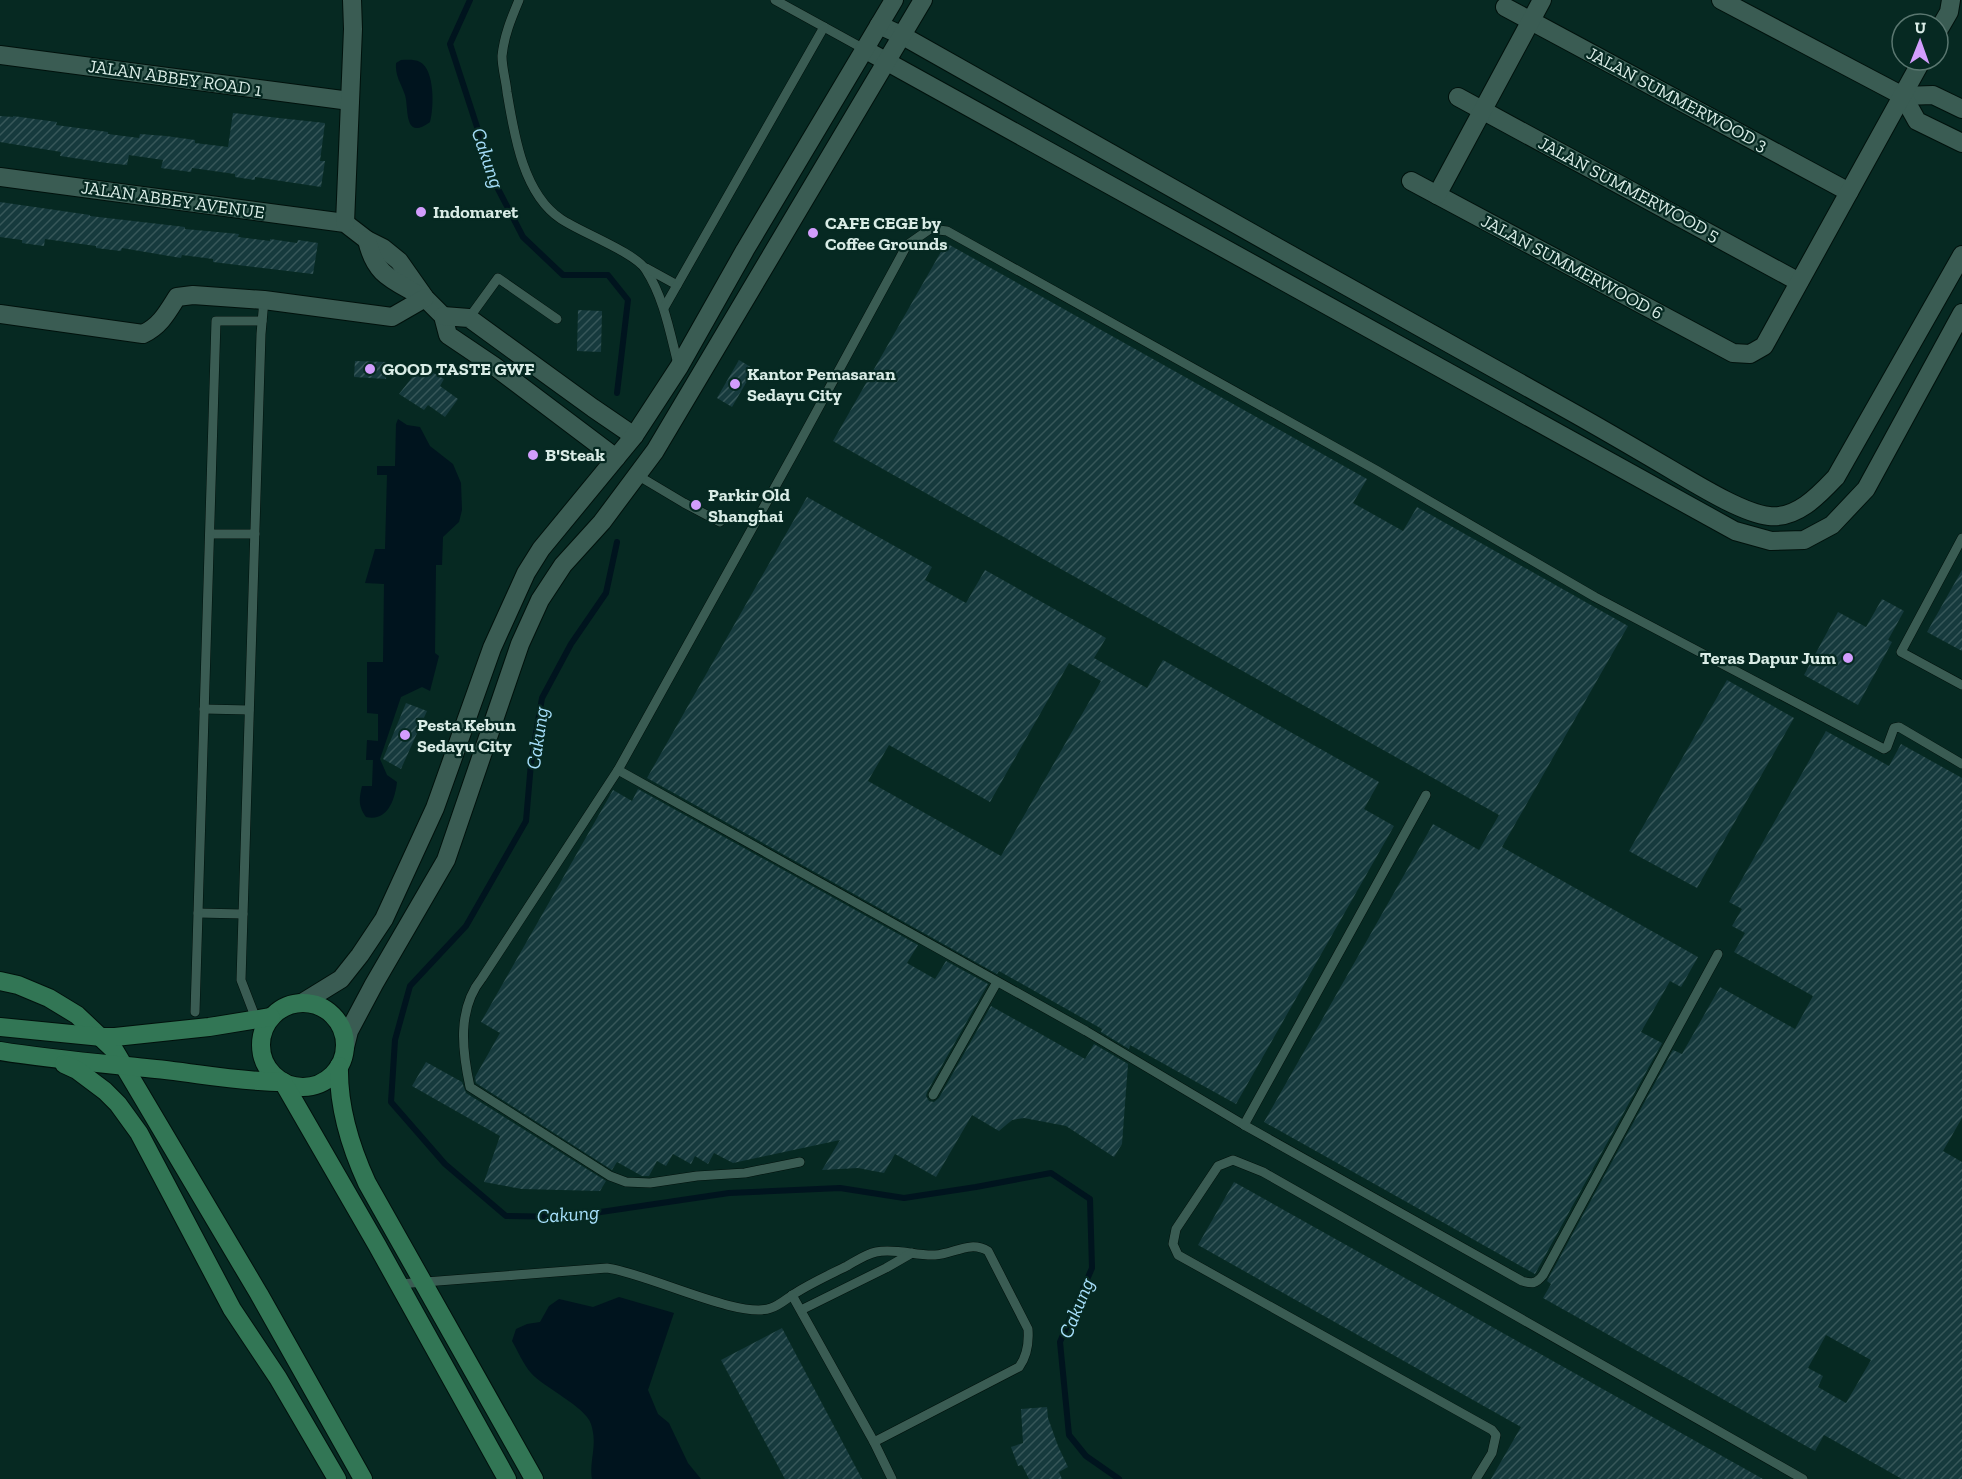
<svg xmlns="http://www.w3.org/2000/svg" width="1962" height="1479" font-family="'Zilla Slab',serif">
	<style>
		.water { fill: #00141e }
		.lines { fill: none; stroke-linecap: round; stroke-linejoin: round }
		.stream { stroke: #00141e; stroke-width: 6 }
		.building { fill: url(#building-hatch); fill-rule: evenodd }
		.service-casing { stroke: #00110c; stroke-width: 10 }
		.minor-casing { stroke: #00110c; stroke-width: 20 }
		.tertiary-casing { stroke: #00110c; stroke-width: 20 }
		.secondary-casing { stroke: #00110c; stroke-width: 20 }
		.service { stroke: #3a5c53; stroke-width: 9 }
		.minor { stroke: #3a5c53; stroke-width: 18 }
		.tertiary { stroke: #3a5c53; stroke-width: 18 }
		.secondary { stroke: #327655; stroke-width: 18 }
		.poi-dot { fill: #d29dfd; stroke: #062922; stroke-width: 2 }
		.labels { text-anchor: middle; dominant-baseline: central; stroke-width: 4.5; stroke-linejoin: round; paint-order: stroke }
		.street-label { font-size: 18px; fill: #d9ece6; stroke: #062922 }
		.poi-label { font-size: 18px; font-weight: bold; fill: #d9ece6; stroke: #062922; text-anchor: start }
		.water-label { font-size: 20px; font-style: italic; fill: #a7e0fc; stroke: #062922 }
	</style>
	<defs>
		<pattern id="building-hatch" width="6" height="6" patternUnits="userSpaceOnUse" patternTransform="scale(1.5)"><rect width="6" height="6" fill="#163a3d"/><path d="M-1 1l2-2M0 6l6-6M5 7l2-2" fill="none" stroke="#375759"/></pattern>
	</defs>
	<rect width="100%" height="100%" fill="#062922"/>
	<!-- water -->
	<g class="water">
		<path d="M401 60C407 60 414 59 420 62 435 70 434 108 430 122 403 142 409 107 405 95 401 83 395 76 396 63Z"/>
		<path d="M398 419 407 425 420 427 430 446 453 464 461 483 462 510 459 522 443 537 442 565H436L435 653 439 656 430 691 422 687 401 697 380 759 387 775 397 782C395 799 388 822 366 817 358 806 359 799 362 786H372L373 760H366L367 740 378 741V714L367 713V662H383L384 584 365 583 375 549H385L387 475H377V466H395L396 424Z"/>
		<path d="M619 1297 674 1313 648 1390 658 1414 669 1423 688 1463 701 1479H592C589 1460 598 1446 591 1424 586 1407 543 1387 531 1373 523 1364 518 1351 512 1341L516 1329 527 1324 540 1322 549 1306 559 1299 593 1307Z"/>
	</g>
	<g class="lines">
		<!-- stream -->
		<g class="stream">
			<polyline points="470,0 450,44 496,185 523,237 563,275 608,275 628,300 617,393"/>
			<polyline points="617,542 606,593 571,644 542,698 531,763 526,821 466,926 410,986 395,1040 391,1102 445,1164 506,1216 567,1217 729,1193 840,1188 904,1198 976,1187 1051,1173 1090,1199 1092,1268 1060,1342 1069,1435 1086,1456 1119,1479"/>
		</g>
	</g>
	<!-- building -->
	<g class="building">
		<polygon points="233,113 325,123 320,161 325,161 321,187 255,177 255,180 235,177 235,174 192,168 191,172 161,168 163,160 129,155 127,165 107,163 60,156 61,152 0,142 0,116 13,117 13,116 57,122 56,125 108,132 108,134 139,138 140,134 166,136 195,140 195,143 228,147"/>
		<polygon points="0,202 90,215 90,216 185,227 185,229 239,234 238,237 270,241 270,239 297,243 298,240 318,243 313,274 213,262 213,259 182,255 181,258 122,248 121,251 96,248 96,246 45,239 44,246 22,243 22,240 0,237"/>
		<polygon points="946,243 1367,479 1353,503 1403,531 1417,507 1628,626 1502,847 1698,957 1681,987 1670,981 1641,1032 1662,1043 1535,1274 1264,1122 1433,824 1479,850 1499,815 833,441"/>
		<polygon points="578,310 602,311 601,352 577,351"/>
		<polygon points="739,360 754,369 732,407 717,398"/>
		<polygon points="355,361 387,362 386,379 354,377"/>
		<polygon points="421,366 444,379 440,386 458,399 445,417 428,405 424,410 399,394"/>
		<path d="M807 497 932 567 925 580 966 603 985 570 1106 638 1094 658 1147 688 1163 660 1379 782 1364 809 1394 826 1236 1104 1130 1045 1129 1049 1101 1032 1102 1029 999 971 997 974 647 778ZM1069 663 1101 681 1001 856 868 781 889 745 990 802Z"/>
		<polygon points="1962,570 1962,651 1927,632"/>
		<polygon points="1882,599 1904,611 1888,640 1892,642 1858,705 1804,675 1838,612 1866,627"/>
		<polygon points="1727,680 1794,718 1697,888 1629,851"/>
		<polygon points="406,703 427,711 401,769 383,759"/>
		<path d="M1826 731 1889 766 1901 744 1962 778V1118L1943 1151 1962 1162V1479H1902L1824 1435 1815 1451 1543 1298 1551 1284 1547 1281 1673 1050 1682 1054 1720 987 1795 1029 1813 996 1734 952 1745 933 1732 926 1742 909 1729 902ZM1826 1335 1871 1360 1846 1403 1818 1387 1823 1376 1808 1368Z"/>
		<polygon points="638,789 918,945 907,963 935,979 946,961 988,984 927,1092 926,1096 929,1101 934,1102 939,1098 991,1006 1085,1059 1094,1044 1128,1064 1122,1144 1114,1157 1066,1126 1024,1118 1012,1120 999,1131 972,1115 936,1177 895,1154 884,1173 858,1168 822,1170 840,1140 733,1163 714,1153 708,1164 695,1156 691,1164 673,1154 666,1166 657,1161 649,1176 642,1176 617,1162 612,1170 476,1083 475,1077 500,1033 481,1022 613,790 632,801"/>
		<polygon points="426,1062 462,1082 466,1093 606,1181 600,1191 522,1189 484,1182 500,1136 412,1086"/>
		<polygon points="1234,1182 1763,1479 1491,1479 1521,1427 1198,1245"/>
		<polygon points="782,1328 862,1479 785,1479 721,1360"/>
		<polygon points="1047,1407 1048,1418 1058,1446 1068,1467 1059,1472 1062,1479 1029,1479 1022,1465 1018,1466 1011,1447 1023,1443 1021,1409"/>
	</g>
	<g class="lines">
		<!-- service casing -->
		<g class="service-casing">
			<g id="service">
				<path d="M519 0C511 19 504 36 502 56 502 68 506 81 507 92 514 134 523 194 561 219 580 232 636 253 646 270 664 298 670 333 678 364"/>
				<polyline points="775,0 864,49"/>
				<polyline points="646,268 677,285"/>
				<polyline points="664,308 824,27"/>
				<polyline points="469,318 498,278 557,319"/>
				<polyline points="637,475 684,503 720,522"/>
				<polyline points="210,534 255,534"/>
				<polyline points="1962,538 1901,652 1962,685"/>
				<polyline points="204,709 249,710"/>
				<path d="M618 770 1086 1031 1244 1125 1522 1281C1532 1284 1536 1284 1543 1275L1718 954"/>
				<polyline points="198,913 243,914"/>
				<polyline points="195,1012 216,321 262,321"/>
				<polyline points="256,1019 241,980 261,334 264,300"/>
				<polyline points="933,1095 997,982"/>
				<polyline points="1244,1125 1426,795"/>
				<path d="M800 1162 745 1173 697 1176 650 1183 626 1182 610 1176 470 1087C462 1050 457 1009 482 978L618 770 795 451 907 245 930 229 947 231 1376 470 1595 597 1884 749 1887 747 1894 728 1899 727 1962 764"/>
				<path d="M399 1284 607 1268C647 1273 740 1320 771 1308 780 1305 786 1299 794 1294 811 1283 829 1275 847 1266 856 1261 866 1254 876 1252 896 1248 916 1256 935 1255 954 1254 970 1240 988 1251L1028 1329C1029 1342 1027 1356 1019 1367L874 1442"/>
				<polyline points="792,1295 874,1442 892,1479"/>
				<polyline points="801,1310 886,1268 912,1253"/>
				<polyline points="1476,1479 1492,1453 1496,1435 1492,1430 1178,1255 1173,1244 1176,1229 1218,1166 1233,1160 1263,1172 1803,1479"/>
			</g>
		</g>
		<!-- minor casing -->
		<g class="minor-casing">
			<g id="minor">
				<polyline points="1721,0 1903,96 1933,95 1962,109"/>
				<polyline points="1505,7 1849,192"/>
				<path d="M879 25 903 36C1125 162 1347 287 1570 411 1604 430 1638 450 1672 470 1696 484 1742 513 1769 516 1797 519 1819 495 1836 477L1962 255"/>
				<polyline points="1938,31 1949,12 1951,0"/>
				<polyline points="864,49 1735,531 1771,541 1804,540 1832,525 1866,489 1962,313"/>
				<polyline points="0,55 350,101"/>
				<polyline points="1903,96 1917,121 1962,143"/>
				<polyline points="1458,97 1799,282"/>
				<polyline points="0,177 345,223 367,240 383,248 399,261 425,298 443,316 448,335 494,366 616,458"/>
				<polyline points="1411,181 1733,353 1750,354 1764,346 1922,60"/>
				<polyline points="1437,195 1542,0"/>
				<polyline points="345,223 353,29 352,0"/>
				<path d="M367 240C375 275 391 279 421 296"/>
				<path d="M0 314 143 334C160 326 167 313 177 297L193 295 264 300 392 317 425 298"/>
				<polyline points="443,316 469,318 593,408 634,436"/>
			</g>
		</g>
		<!-- tertiary casing -->
		<g class="tertiary-casing">
			<g id="tertiary">
				<polyline points="302,1003 341,979 360,955 384,919 435,808 492,648 526,573 541,549 634,436 679,367 745,250 894,0"/>
				<polyline points="345,1047 349,1031 374,984 446,860 520,644 540,600 563,565 602,522 655,451 923,0"/>
			</g>
		</g>
		<!-- secondary casing -->
		<g class="secondary-casing">
			<g id="secondary">
				<polyline points="0,981 18,985 49,998 77,1015 115,1051 259,1294 363,1479"/>
				<circle cx="303" cy="1045" r="42"/>
				<polyline points="0,1027 102,1037 115,1037 209,1027 271,1017"/>
				<path d="M0 1051C49 1059 97 1063 146 1068 192 1072 237 1082 283 1082L377 1245 507 1479"/>
				<polyline points="64,1064 77,1070 105,1091 118,1104 139,1133 232,1309 278,1378 337,1479"/>
				<path d="M339 1066C338 1107 350 1146 367 1183L534 1479"/>
			</g>
		</g>
		<!-- service -->
		<use href="#service" class="service"/>
		<!-- minor -->
		<use href="#minor" class="minor"/>
		<!-- tertiary -->
		<use href="#tertiary" class="tertiary"/>
		<!-- secondary -->
		<use href="#secondary" class="secondary"/>
	</g>
	<!-- markers -->
	<g class="poi-dot">
		<circle cx="421" cy="212" r="6"/>
		<circle cx="813" cy="233" r="6"/>
		<circle cx="370" cy="369" r="6"/>
		<circle cx="735" cy="384" r="6"/>
		<circle cx="533" cy="455" r="6"/>
		<circle cx="696" cy="505" r="6"/>
		<circle cx="1848" cy="658" r="6"/>
		<circle cx="405" cy="735" r="6"/>
	</g>
	<g class="labels">
		<!-- street labels -->
		<g class="street-label">
			<text transform="translate(175 78) rotate(8)">JALAN ABBEY ROAD 1</text>
			<text transform="translate(1677 99) rotate(28)">JALAN SUMMERWOOD 3</text>
			<text transform="translate(1629 189) rotate(28)">JALAN SUMMERWOOD 5</text>
			<text transform="translate(173 200) rotate(8)">JALAN ABBEY AVENUE</text>
			<text transform="translate(1572 267) rotate(28)">JALAN SUMMERWOOD 6</text>
		</g>
		<!-- poi labels -->
		<g class="poi-label">
			<text x="433" y="212">Indomaret</text>
			<text x="825" y="223">CAFE CEGE by<tspan x="825" dy="21">Coffee Grounds</tspan></text>
			<text x="382" y="369">GOOD TASTE GWF</text>
			<text x="747" y="374">Kantor Pemasaran<tspan x="747" dy="21">Sedayu City</tspan></text>
			<text x="545" y="455">B'Steak</text>
			<text x="708" y="495">Parkir Old<tspan x="708" dy="21">Shanghai</tspan></text>
			<text x="1836" y="658" text-anchor="end">Teras Dapur Jum</text>
			<text x="417" y="725">Pesta Kebun<tspan x="417" dy="21">Sedayu City</tspan></text>
		</g>
		<!-- water labels -->
		<g class="water-label">
			<text transform="translate(488 158) rotate(71)">Cakung</text>
			<text transform="translate(537 738) rotate(-82)">Cakung</text>
			<text transform="translate(568 1214) rotate(-4)">Cakung</text>
			<text transform="translate(1076 1308) rotate(-68)">Cakung</text>
		</g>
	</g>
	<!-- north arrow -->
	<g transform="translate(1920 42) rotate(1)"><circle r="28" fill="#062922" stroke="#5a7770" stroke-width="1.5"/>
	<path d="M0-4.5L10 22L0 15L-10 22Z" fill="#d29dfd"/>
	<text y="-9" font-size="16" font-weight="bold" text-anchor="middle" fill="#d9ece6">U</text>
	</g>
</svg>
